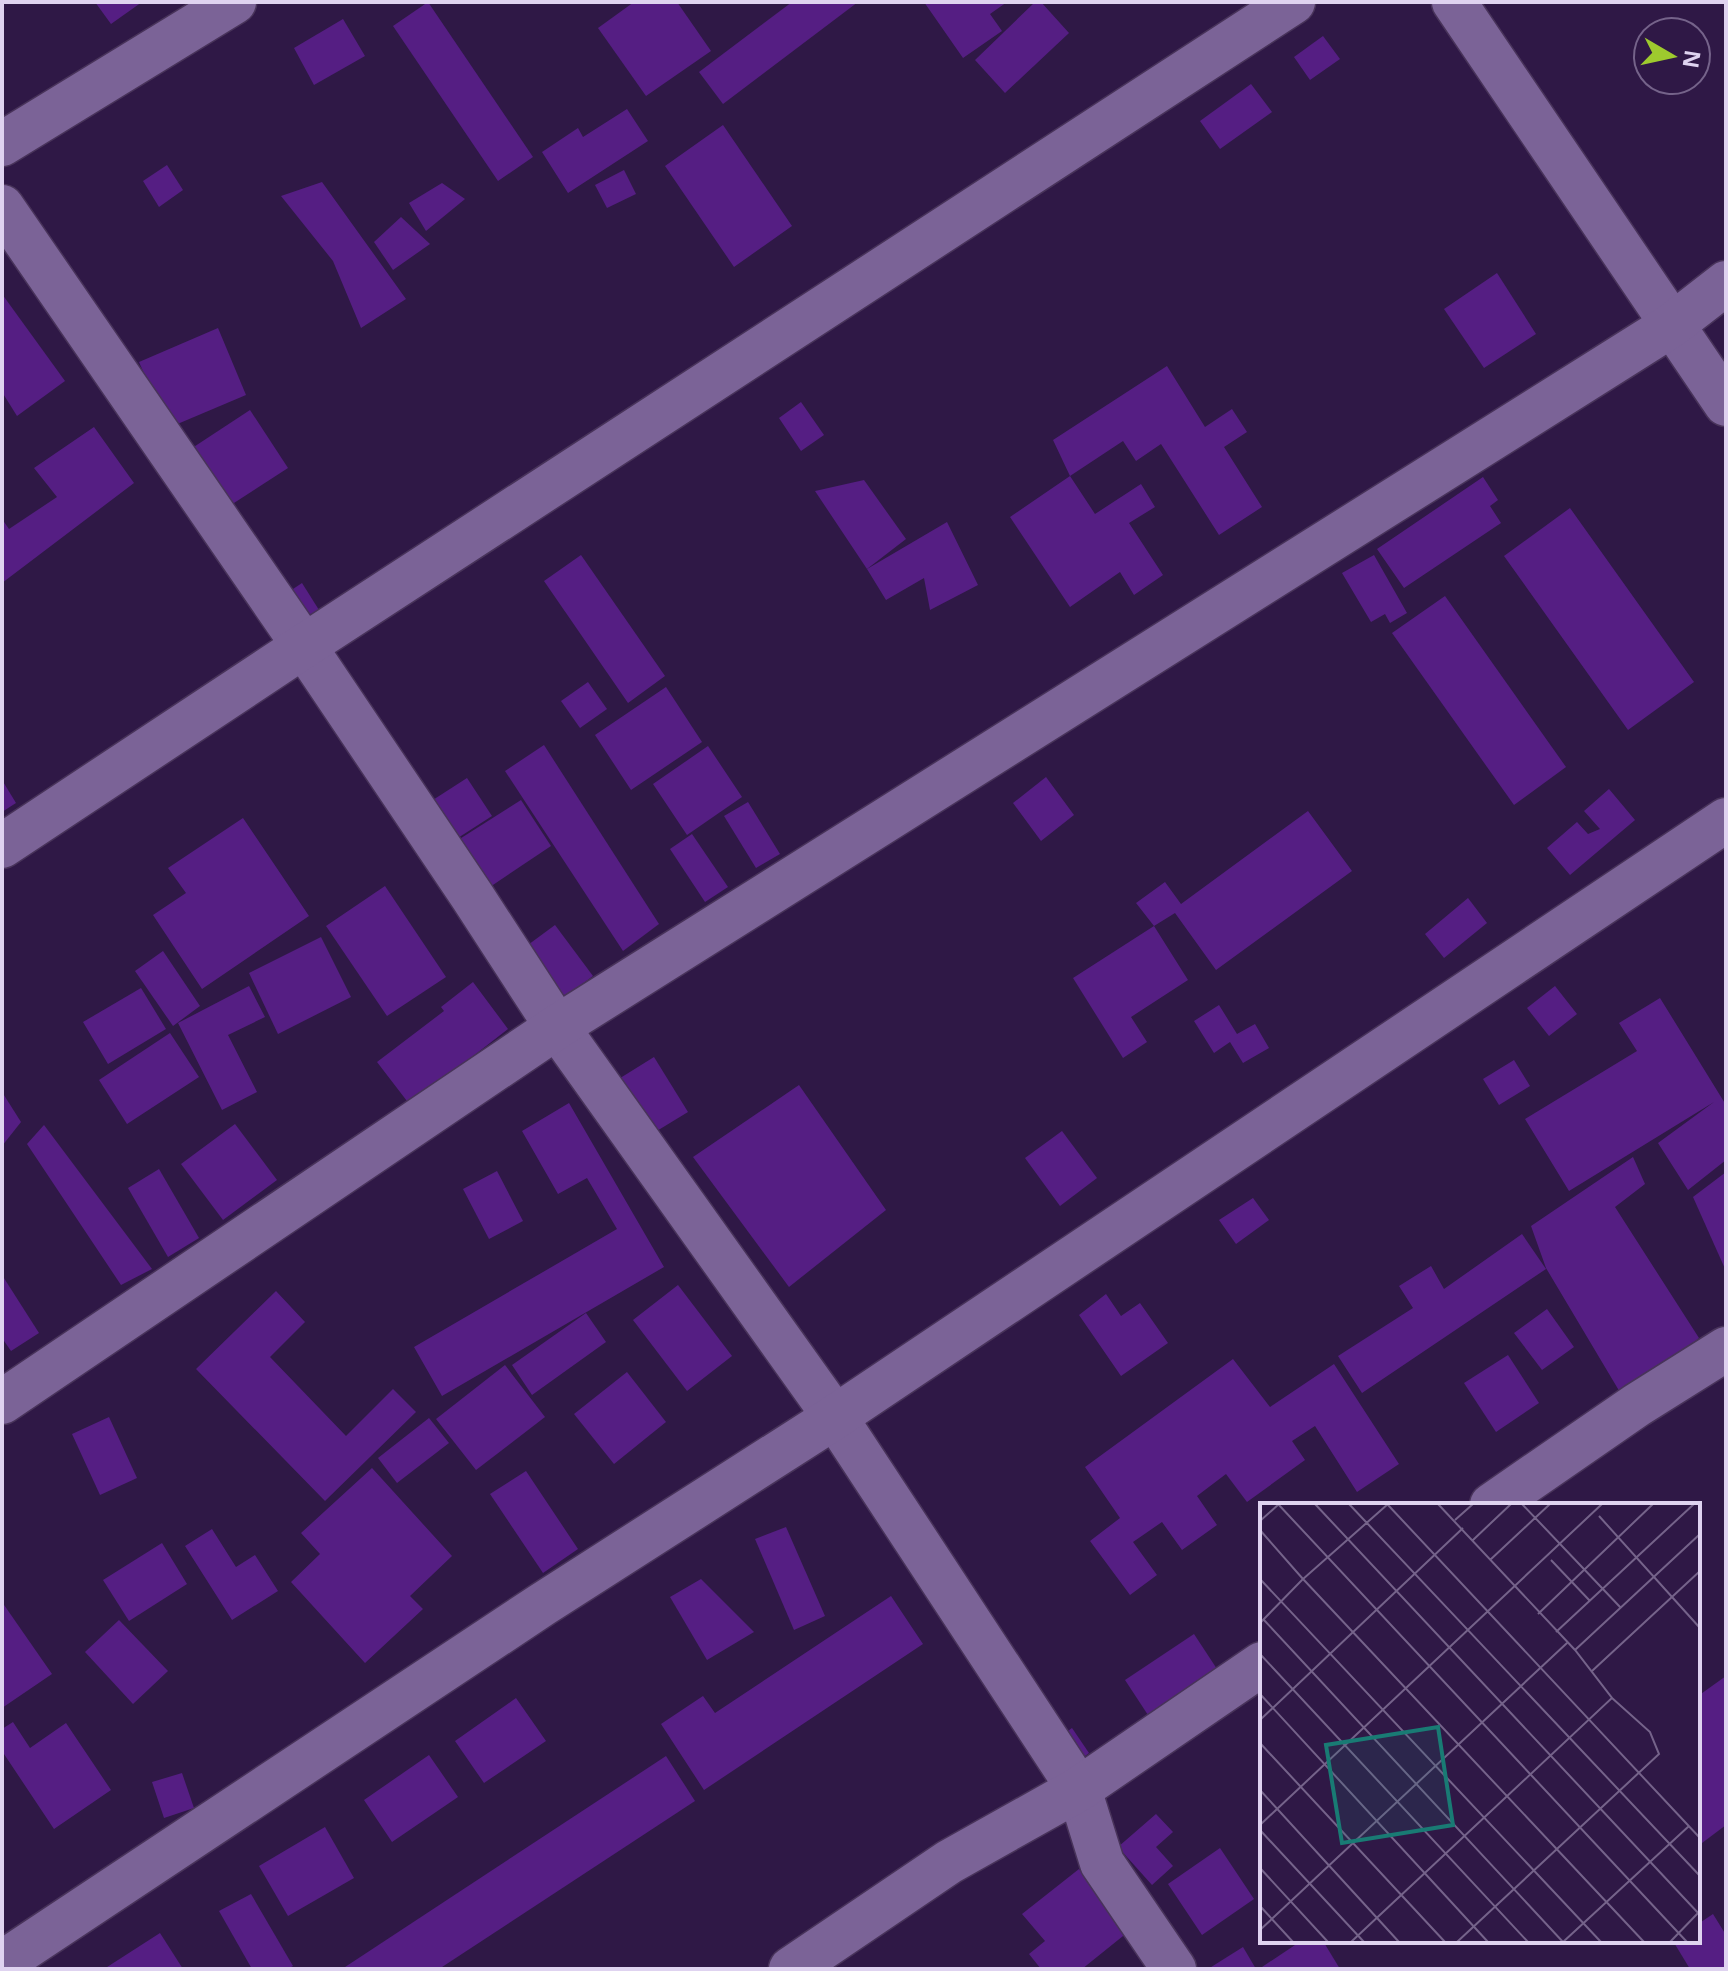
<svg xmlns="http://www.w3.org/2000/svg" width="1728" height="1971" font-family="'Noto Sans',sans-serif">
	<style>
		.building { fill: #551e83 }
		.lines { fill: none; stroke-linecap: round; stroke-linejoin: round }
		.minor-casing { stroke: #48335a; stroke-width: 47 }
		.minor { stroke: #7b6397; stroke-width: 44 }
		.inset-road { fill: none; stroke: #75638a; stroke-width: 2 }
		.view { fill: #197b74; fill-opacity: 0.15; stroke: #197b74; stroke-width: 4 }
		.inset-edge { fill: none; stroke: #dfd3f0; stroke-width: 4 }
	</style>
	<rect width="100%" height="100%" fill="#2f1846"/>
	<!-- building -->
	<g class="building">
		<polygon points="95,2 142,2 111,24"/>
		<polygon points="428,2 533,157 498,181 393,26"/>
		<polygon points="634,2 677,2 711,51 646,96 598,28"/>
		<polygon points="792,2 858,2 723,104 699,72"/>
		<polygon points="924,2 1007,2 990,14 1002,31 963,58"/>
		<polygon points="1035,2 1041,2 1069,33 1005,93 975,60"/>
		<polygon points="343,19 365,56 314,85 294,48"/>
		<polygon points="1323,36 1340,59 1310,80 1294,57"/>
		<polygon points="1251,84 1272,112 1220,149 1200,121"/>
		<polygon points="627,109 648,141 568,193 542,152 578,128 583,137"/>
		<polygon points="723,125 792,226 734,267 665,166"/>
		<polygon points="167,165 183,190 159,207 143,181"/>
		<polygon points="624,170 636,194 607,208 595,185"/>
		<polygon points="322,182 406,299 361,328 333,261 281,196"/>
		<polygon points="442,183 465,199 426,231 409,203"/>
		<polygon points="401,217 430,244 393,270 374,242"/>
		<polygon points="1497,273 1536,334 1484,368 1444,309"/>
		<polygon points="2,294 65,381 17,416 2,392"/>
		<polygon points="218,328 246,395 168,428 139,362"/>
		<polygon points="1167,366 1205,427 1232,409 1247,432 1224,447 1262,507 1219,535 1161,444 1136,461 1123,441 1070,476 1053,440"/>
		<polygon points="801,402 824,435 801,451 779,418"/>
		<polygon points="250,410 288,468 217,514 180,456"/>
		<polygon points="94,427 134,483 2,583 2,519 9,529 57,497 34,468"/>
		<polygon points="1070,476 1095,514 1141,484 1155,507 1129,523 1163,575 1134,595 1120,572 1070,607 1010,517"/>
		<polygon points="1483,477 1498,500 1490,506 1501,523 1404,588 1377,549"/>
		<polygon points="864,480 906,539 867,569 815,491"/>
		<polygon points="1570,508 1694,682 1628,730 1504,556"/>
		<polygon points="947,522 978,585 930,610 924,578 886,600 867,569"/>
		<polygon points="581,555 665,676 628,703 544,581"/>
		<polygon points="1374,555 1407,613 1390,623 1385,614 1371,622 1342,573"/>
		<polygon points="302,583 319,610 297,623 281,597"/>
		<polygon points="1445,596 1566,767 1514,805 1392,633"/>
		<polygon points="588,682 607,709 580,728 561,701"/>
		<polygon points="666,687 702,742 631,790 595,735"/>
		<polygon points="544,745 659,924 623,951 505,771"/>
		<polygon points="708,746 742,797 687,835 653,784"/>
		<polygon points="1046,777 1074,815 1041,841 1013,803"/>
		<polygon points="467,778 492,816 447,845 422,807"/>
		<polygon points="2,780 16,803 2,812"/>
		<polygon points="1609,789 1635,820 1570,875 1547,848 1577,822 1588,834 1600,829 1584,811"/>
		<polygon points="521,800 551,846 478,895 447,847"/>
		<polygon points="748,802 780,854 756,868 724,816"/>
		<polygon points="1308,811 1352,871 1216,970 1175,913 1154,926 1136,903 1165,882 1181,904"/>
		<polygon points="243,818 309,916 202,989 153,915 186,893 168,868"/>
		<polygon points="692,834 728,887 705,902 670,849"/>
		<polygon points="385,886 446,977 387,1016 326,926"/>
		<polygon points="1468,898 1487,923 1444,958 1425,934"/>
		<polygon points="555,925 593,976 554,1005 517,953"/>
		<polygon points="1154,926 1188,980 1131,1017 1147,1042 1123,1058 1073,978"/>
		<polygon points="321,937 351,997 278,1034 249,973"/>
		<polygon points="163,951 200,1006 173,1026 135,971"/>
		<polygon points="473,982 508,1029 410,1105 377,1062 444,1011 441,1007"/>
		<polygon points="249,986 265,1017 228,1035 257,1092 222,1110 178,1023"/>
		<polygon points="1555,986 1577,1014 1549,1036 1527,1008"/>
		<polygon points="141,988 166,1029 108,1064 83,1022"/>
		<polygon points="1660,998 1726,1105 1726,1160 1688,1190 1658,1143 1714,1102 1569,1191 1525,1119 1637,1051 1619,1023"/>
		<polygon points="1219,1005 1237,1034 1255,1024 1269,1048 1243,1063 1230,1042 1214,1053 1194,1021"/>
		<polygon points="170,1033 199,1077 127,1124 99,1080"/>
		<polygon points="654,1057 688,1112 642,1140 609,1085"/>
		<polygon points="1514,1060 1530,1086 1499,1105 1483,1079"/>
		<polygon points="799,1085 886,1210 789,1287 693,1157"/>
		<polygon points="2,1092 21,1122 2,1146"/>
		<polygon points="569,1103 664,1267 442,1396 414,1347 617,1229 587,1178 558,1194 522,1131"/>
		<polygon points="235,1124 277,1180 223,1220 181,1164"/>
		<polygon points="44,1125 152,1269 121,1285 27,1144"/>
		<polygon points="1062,1131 1097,1178 1060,1206 1025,1158"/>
		<polygon points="1633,1157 1645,1184 1615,1207 1699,1338 1624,1399 1546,1268 1531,1226"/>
		<polygon points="159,1169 199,1238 168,1257 128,1188"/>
		<polygon points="497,1171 523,1221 489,1239 463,1189"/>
		<polygon points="1726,1172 1726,1271 1693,1197"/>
		<polygon points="1253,1198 1269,1220 1236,1244 1219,1220"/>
		<polygon points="1522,1234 1546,1269 1362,1393 1338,1356 1413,1308 1399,1286 1431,1266 1444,1289"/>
		<polygon points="2,1275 39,1333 11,1351 2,1338"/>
		<polygon points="678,1285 732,1356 687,1391 633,1320"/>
		<polygon points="276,1291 305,1322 270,1357 346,1436 393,1389 416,1412 325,1501 196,1369"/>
		<polygon points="1106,1294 1121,1316 1140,1303 1168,1343 1121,1376 1079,1315"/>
		<polygon points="1547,1309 1574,1347 1542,1370 1514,1333"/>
		<polygon points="586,1313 606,1342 532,1395 512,1365"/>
		<polygon points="1508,1355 1539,1403 1496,1432 1464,1383"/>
		<polygon points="1233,1359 1270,1407 1334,1364 1399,1464 1357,1492 1315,1426 1292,1441 1305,1460 1247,1502 1226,1474 1197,1496 1217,1525 1182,1550 1162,1522 1133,1542 1157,1575 1130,1595 1090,1541 1120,1518 1085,1467"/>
		<polygon points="505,1365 545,1417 476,1470 436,1419"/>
		<polygon points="627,1372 666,1422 614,1464 574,1414"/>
		<polygon points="109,1417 137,1478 100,1495 72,1434"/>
		<polygon points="429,1418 449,1443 397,1483 378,1458"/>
		<polygon points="372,1468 452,1556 410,1596 423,1609 365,1663 291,1582 320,1554 301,1533"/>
		<polygon points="526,1471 578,1549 543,1573 490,1494"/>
		<polygon points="786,1527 825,1616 794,1630 755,1539"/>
		<polygon points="212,1529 236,1567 255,1555 278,1591 232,1620 185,1546"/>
		<polygon points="162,1543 187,1584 129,1621 103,1580"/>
		<polygon points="701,1579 754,1632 707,1660 670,1597"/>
		<polygon points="891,1596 923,1644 704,1790 661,1724 703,1696 715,1713"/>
		<polygon points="2,1602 52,1674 2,1708"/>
		<polygon points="119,1620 168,1671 133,1704 85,1652"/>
		<polygon points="1194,1634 1217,1669 1148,1715 1125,1680"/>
		<polygon points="1726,1676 1726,1825 1698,1846 1698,1696"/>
		<polygon points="516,1698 546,1741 484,1783 455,1741"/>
		<polygon points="13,1722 30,1748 66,1723 111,1790 54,1829 2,1751 2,1729"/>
		<polygon points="1072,1728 1089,1753 1072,1766 1053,1742"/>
		<polygon points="429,1755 458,1797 392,1842 364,1800"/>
		<polygon points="666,1756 695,1801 439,1969 342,1969"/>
		<polygon points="182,1773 194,1808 164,1818 152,1782"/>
		<polygon points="1156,1814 1173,1832 1156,1847 1173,1866 1152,1885 1118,1847"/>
		<polygon points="325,1827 354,1878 288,1916 259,1866"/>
		<polygon points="1220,1848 1254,1899 1202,1935 1168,1884"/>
		<polygon points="1079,1869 1128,1932 1082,1969 1041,1969 1029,1954 1045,1941 1022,1914"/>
		<polygon points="251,1894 293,1966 288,1969 252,1969 219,1911"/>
		<polygon points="1713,1914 1726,1935 1726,1969 1690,1969 1673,1941 1698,1941 1698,1924"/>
		<polygon points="160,1933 183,1969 104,1969"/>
		<polygon points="1301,1941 1323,1941 1340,1969 1259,1969"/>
		<polygon points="1243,1947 1256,1969 1208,1969"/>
	</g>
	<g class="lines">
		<!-- minor casing -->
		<g class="minor-casing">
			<g id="minor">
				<polyline points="1454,2 1726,404"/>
				<polyline points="2,144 234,2"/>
				<polyline points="2,207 304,646 472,896 557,1027 835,1417 1079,1789 1102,1863 1174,1969"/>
				<polyline points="2,846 304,646 1293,2"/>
				<polyline points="2,1402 557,1027 1672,325 1726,283"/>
				<polyline points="1492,1505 1637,1405 1726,1349"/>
				<polyline points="2,1963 543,1604 835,1417 1726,820"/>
				<polyline points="791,1969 949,1862 1079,1789 1262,1664"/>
			</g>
		</g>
		<!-- minor -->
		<use href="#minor" class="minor"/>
	</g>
	<!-- overview -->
	<g transform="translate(1260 1503)">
		<rect width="440" height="440" fill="#2f1846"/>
		<path class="inset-road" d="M18 1 427 439M55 1 440 412M89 1 440 373M128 1 43 76 384 439M262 1 361 105M128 2 440 335M339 13 440 125M195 17 213 1M0 18 19 1M0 27 43 76 0 120M213 37 251 1M230 57 290 1M291 57 330 98M0 76 341 439M278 111 393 1M4 117 303 439M296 129 434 1M315 147 440 31M0 151 268 439M332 168 440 68M0 191 228 439M0 217 203 25M0 240 185 439M0 287 139 439M0 322 342 1M0 327 104 439M0 365 68 439M0 403 33 439M0 427 307 140M91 439 352 195 315 147 178 1M197 439 399 251 390 229 352 195M303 439 429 323M410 439 439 409"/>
		<path class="view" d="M178 224 193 322 82 340 66 242Z"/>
		<rect width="440" height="440" class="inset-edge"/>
	</g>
	<!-- border -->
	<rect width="1728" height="1971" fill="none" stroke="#dfd3f0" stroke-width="8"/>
	<!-- north arrow -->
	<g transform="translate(1672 56) rotate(99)"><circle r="38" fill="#2f1846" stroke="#75638a" stroke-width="2"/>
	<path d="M0-6L14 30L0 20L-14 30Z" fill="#9eca2e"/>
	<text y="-12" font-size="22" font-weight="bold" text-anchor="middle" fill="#dfd3f0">N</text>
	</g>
</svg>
